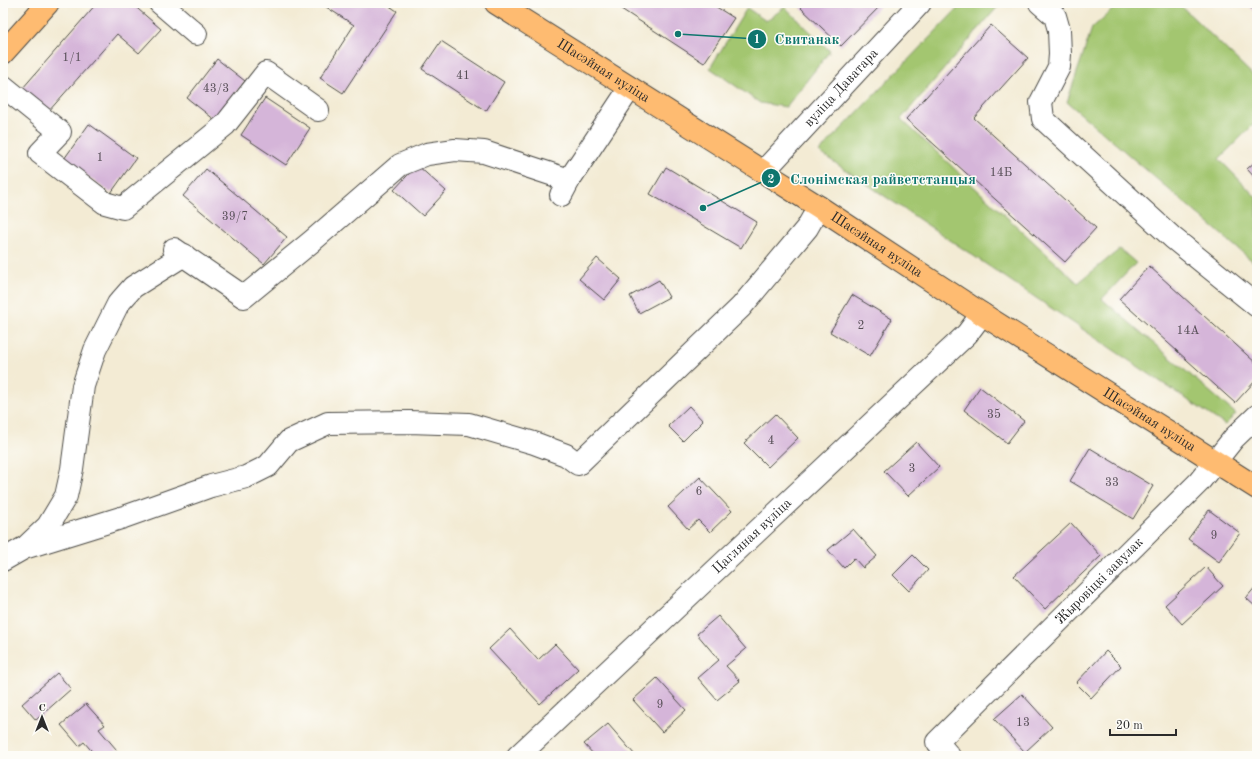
<svg xmlns="http://www.w3.org/2000/svg" width="1260" height="759" font-family="'Old Standard TT',serif">
	<style>
		.green { fill: #a3c66f; stroke: #67784d }
		.building { fill: #d5b5d9 }
		.lines { fill: none; stroke-linecap: round; stroke-linejoin: round }
		.minor-casing { stroke: #494844; stroke-width: 24 }
		.major-casing { stroke: #494844; stroke-width: 24 }
		.minor { stroke: #fff; stroke-width: 22 }
		.major { stroke: #febb71; stroke-width: 22 }
		.labels { text-anchor: middle; dominant-baseline: central; stroke-width: 3; stroke-linejoin: round; paint-order: stroke }
		.number-label { font-size: 12px; fill: #564e56 }
		.street-label { font-size: 14px; fill: #2b2b2b; stroke: #fdfcf7 }
		.leader { fill: none; stroke: #0f766e; stroke-width: 1.5 }
		.callout-dot { fill: #0f766e; stroke: #fdfcf7; stroke-width: 1.5 }
		.mark-label { font-size: 12px; text-anchor: middle; font-weight: bold; fill: #fff }
		.callout-label { font-size: 15px; text-anchor: middle; font-weight: bold; fill: #0f766e; stroke: #fdfcf7; stroke-width: 3; stroke-linejoin: round; paint-order: stroke }
	</style>
	<rect width="100%" height="100%" fill="#fdfcf7"/>
	<filter id="ink" filterUnits="userSpaceOnUse"><feTurbulence type="fractalNoise" baseFrequency=".025" numOctaves="2"/><feDisplacementMap in="SourceGraphic" scale="8" xChannelSelector="R" yChannelSelector="G"/><feConvolveMatrix kernelMatrix="1 2 1 2 8 2 1 2 1" color-interpolation-filters="sRGB"/></filter>
	<filter id="wash" filterUnits="userSpaceOnUse"><feTurbulence type="fractalNoise" baseFrequency=".012" numOctaves="4" result="noise"/><feDisplacementMap in="SourceGraphic" scale="16" xChannelSelector="R" yChannelSelector="G"/><feGaussianBlur stdDeviation="0.9" result="paint"/><feColorMatrix in="noise" values="0 0 0 0 0 0 0 0 0 0 0 0 0 0 0 0 0 1.4 0 .05"/><feComposite in="paint" operator="in"/></filter>
	<g filter="url(#wash)">
		<rect width="100%" height="100%" fill="#f3ebd4"/>
		<!-- green -->
		<g class="green">
			<polygon points="963,3 1001,3 901,119 1078,283 1120,249 1136,263 1102,299 1236,414 1225,425 819,152"/>
			<polygon points="1120,3 1178,3 1257,79 1257,121 1219,159 1257,198 1257,265 1067,102 1092,28"/>
			<polygon points="785,7 830,51 786,107 760,103 710,68 747,8 766,21"/>
		</g>
		<g id="blocks">
			<!-- building -->
			<g class="building">
				<polygon points="97,3 131,3 161,29 139,53 117,34 48,112 22,89"/>
				<polygon points="320,3 385,3 397,11 343,93 320,78 354,25"/>
				<polygon points="612,3 710,3 734,18 704,63"/>
				<polygon points="806,3 883,3 841,46 801,8"/>
				<polygon points="1246,3 1257,3 1257,14"/>
				<polygon points="991,25 1028,58 974,118 1096,228 1065,262 906,119"/>
				<polygon points="441,41 504,82 486,111 422,69"/>
				<polygon points="217,59 245,81 215,120 187,98"/>
				<polygon points="265,98 310,128 286,165 241,135"/>
				<polygon points="89,124 136,158 111,193 64,159"/>
				<polygon points="1257,160 1257,180 1247,169"/>
				<polygon points="417,165 446,191 423,216 394,190"/>
				<polygon points="666,167 757,222 741,248 650,194"/>
				<polygon points="206,169 287,237 264,264 183,196"/>
				<polygon points="597,258 621,279 604,300 579,279"/>
				<polygon points="1149,266 1257,364 1257,379 1235,403 1119,299"/>
				<polygon points="659,280 669,297 639,313 630,296"/>
				<polygon points="852,295 892,319 870,356 830,332"/>
				<polygon points="980,387 1024,421 1007,443 964,410"/>
				<polygon points="689,406 703,421 683,441 668,426"/>
				<polygon points="775,414 798,438 768,467 744,443"/>
				<polygon points="916,442 939,467 908,496 884,471"/>
				<polygon points="1090,448 1153,486 1133,519 1070,481"/>
				<polygon points="700,477 732,511 710,532 698,520 688,529 668,507"/>
				<polygon points="1209,510 1240,533 1219,562 1188,539"/>
				<polygon points="1071,523 1101,556 1045,609 1014,576"/>
				<polygon points="853,529 877,556 863,568 854,558 844,568 828,550"/>
				<polygon points="913,555 928,570 909,591 893,575"/>
				<polygon points="1206,567 1223,586 1182,624 1165,605"/>
				<polygon points="1257,585 1257,608 1246,598"/>
				<polygon points="718,616 746,649 726,666 740,681 717,700 698,678 719,660 697,634"/>
				<polygon points="510,629 538,660 555,644 578,669 540,704 489,649"/>
				<polygon points="1106,651 1121,666 1091,698 1076,683"/>
				<polygon points="57,673 71,689 36,720 22,704"/>
				<polygon points="657,678 686,710 662,732 633,700"/>
				<polygon points="1022,694 1052,727 1025,752 994,719"/>
				<polygon points="86,704 105,725 99,729 122,756 96,756 84,742 79,746 61,725"/>
				<polygon points="608,724 635,755 633,756 595,756 584,744"/>
			</g>
		</g>
	</g>
	<g filter="url(#ink)">
		<use href="#blocks" fill-opacity="0" stroke="#494844" stroke-width="1"/>
		<g class="lines">
			<!-- minor casing -->
			<g class="minor-casing">
				<g id="minor">
					<polyline points="160,3 196,34"/>
					<polyline points="1040,3 1055,16 1059,30 1060,54 1059,67 1041,102 1043,119 1173,238 1257,306"/>
					<polyline points="3,86 60,132 40,153 105,203 123,208 225,125 266,73 318,110"/>
					<path id="s1" d="M763 172 920 3"/>
					<polyline points="561,195 569,180 630,88"/>
					<polyline points="174,249 244,297 311,242 400,165 427,154 455,150 484,152 569,180"/>
					<polyline points="28,545 48,526 66,496 72,469 83,386 95,350 118,304 133,287 184,255"/>
					<polyline points="3,560 24,548 124,517 211,486 246,477 268,466 289,441 328,423 409,422 469,424 534,443 566,455 578,464 741,307 807,228 819,207"/>
					<path id="s2" d="M518 756 967 334 982 314"/>
					<path id="s3" d="M949 756 937 742 1199 482 1234 438 1257 416"/>
				</g>
			</g>
			<!-- major casing -->
			<g class="major-casing">
				<g id="major">
					<path id="s4" d="M496 3 819 207 982 314 1257 488"/>
					<polyline points="3,53 48,3"/>
				</g>
			</g>
			<!-- minor -->
			<use href="#minor" class="minor"/>
			<!-- major -->
			<use href="#major" class="major"/>
		</g>
	</g>
	<g class="labels">
		<!-- number labels -->
		<g class="number-label">
			<text x="72" y="58">1/1</text>
			<text x="463" y="76">41</text>
			<text x="216" y="89">43/3</text>
			<text x="100" y="158">1</text>
			<text x="1001" y="173">14Б</text>
			<text x="235" y="217">39/7</text>
			<text x="861" y="326">2</text>
			<text x="1188" y="331">14А</text>
			<text x="994" y="415">35</text>
			<text x="771" y="441">4</text>
			<text x="912" y="469">3</text>
			<text x="1112" y="483">33</text>
			<text x="699" y="492">6</text>
			<text x="1214" y="536">9</text>
			<text x="660" y="705">9</text>
			<text x="1023" y="723">13</text>
		</g>
		<!-- street labels -->
		<g class="street-label">
			<text stroke="none"><textPath href="#s4" startOffset="127">Шасэйная вуліца</textPath></text>
			<text stroke="none"><textPath href="#s1" startOffset="115">вуліца Даватара</textPath></text>
			<text stroke="none"><textPath href="#s4" startOffset="451">Шасэйная вуліца</textPath></text>
			<text stroke="none"><textPath href="#s4" startOffset="775">Шасэйная вуліца</textPath></text>
			<text stroke="none"><textPath href="#s2" startOffset="321">Цагляная вуліца</textPath></text>
			<text stroke="none"><textPath href="#s3" startOffset="247">Жыровіцкі завулак</textPath></text>
		</g>
	</g>
	<!-- callouts -->
	<path class="leader" d="M678 34L757 39M703 208L771 178"/>
	<g class="callout-dot">
		<circle cx="678" cy="34" r="4"/>
		<circle cx="703" cy="208" r="4"/>
		<circle cx="757" cy="39" r="10"/>
		<circle cx="771" cy="178" r="10"/>
	</g>
	<g class="mark-label">
		<text x="757" y="43">1</text>
		<text x="771" y="183">2</text>
	</g>
	<g class="callout-label">
		<text x="807" y="44">Свитанак</text>
		<text x="883" y="184">Слонімская райветстанцыя</text>
	</g>
	<!-- margin -->
	<rect width="1260" height="759" fill="none" stroke="#fdfcf7" stroke-width="16"/>
	<!-- north arrow -->
	<g transform="translate(42 717)" stroke="#fdfcf7" stroke-width="3" paint-order="stroke">
	<path d="M0-3L7 15L0 10L-7 15Z" fill="#2b2b2b"/>
	<text y="-6" font-size="11" font-weight="bold" text-anchor="middle" fill="#2b2b2b">С</text>
	</g>
	<!-- scale -->
	<path d="M1110 729v6h66v-6" fill="none" stroke="#2b2b2b" stroke-width="2"/>
	<text x="1116" y="729" font-size="12" fill="#2b2b2b" stroke="#fdfcf7" stroke-width="3" paint-order="stroke">20 m</text>
</svg>
